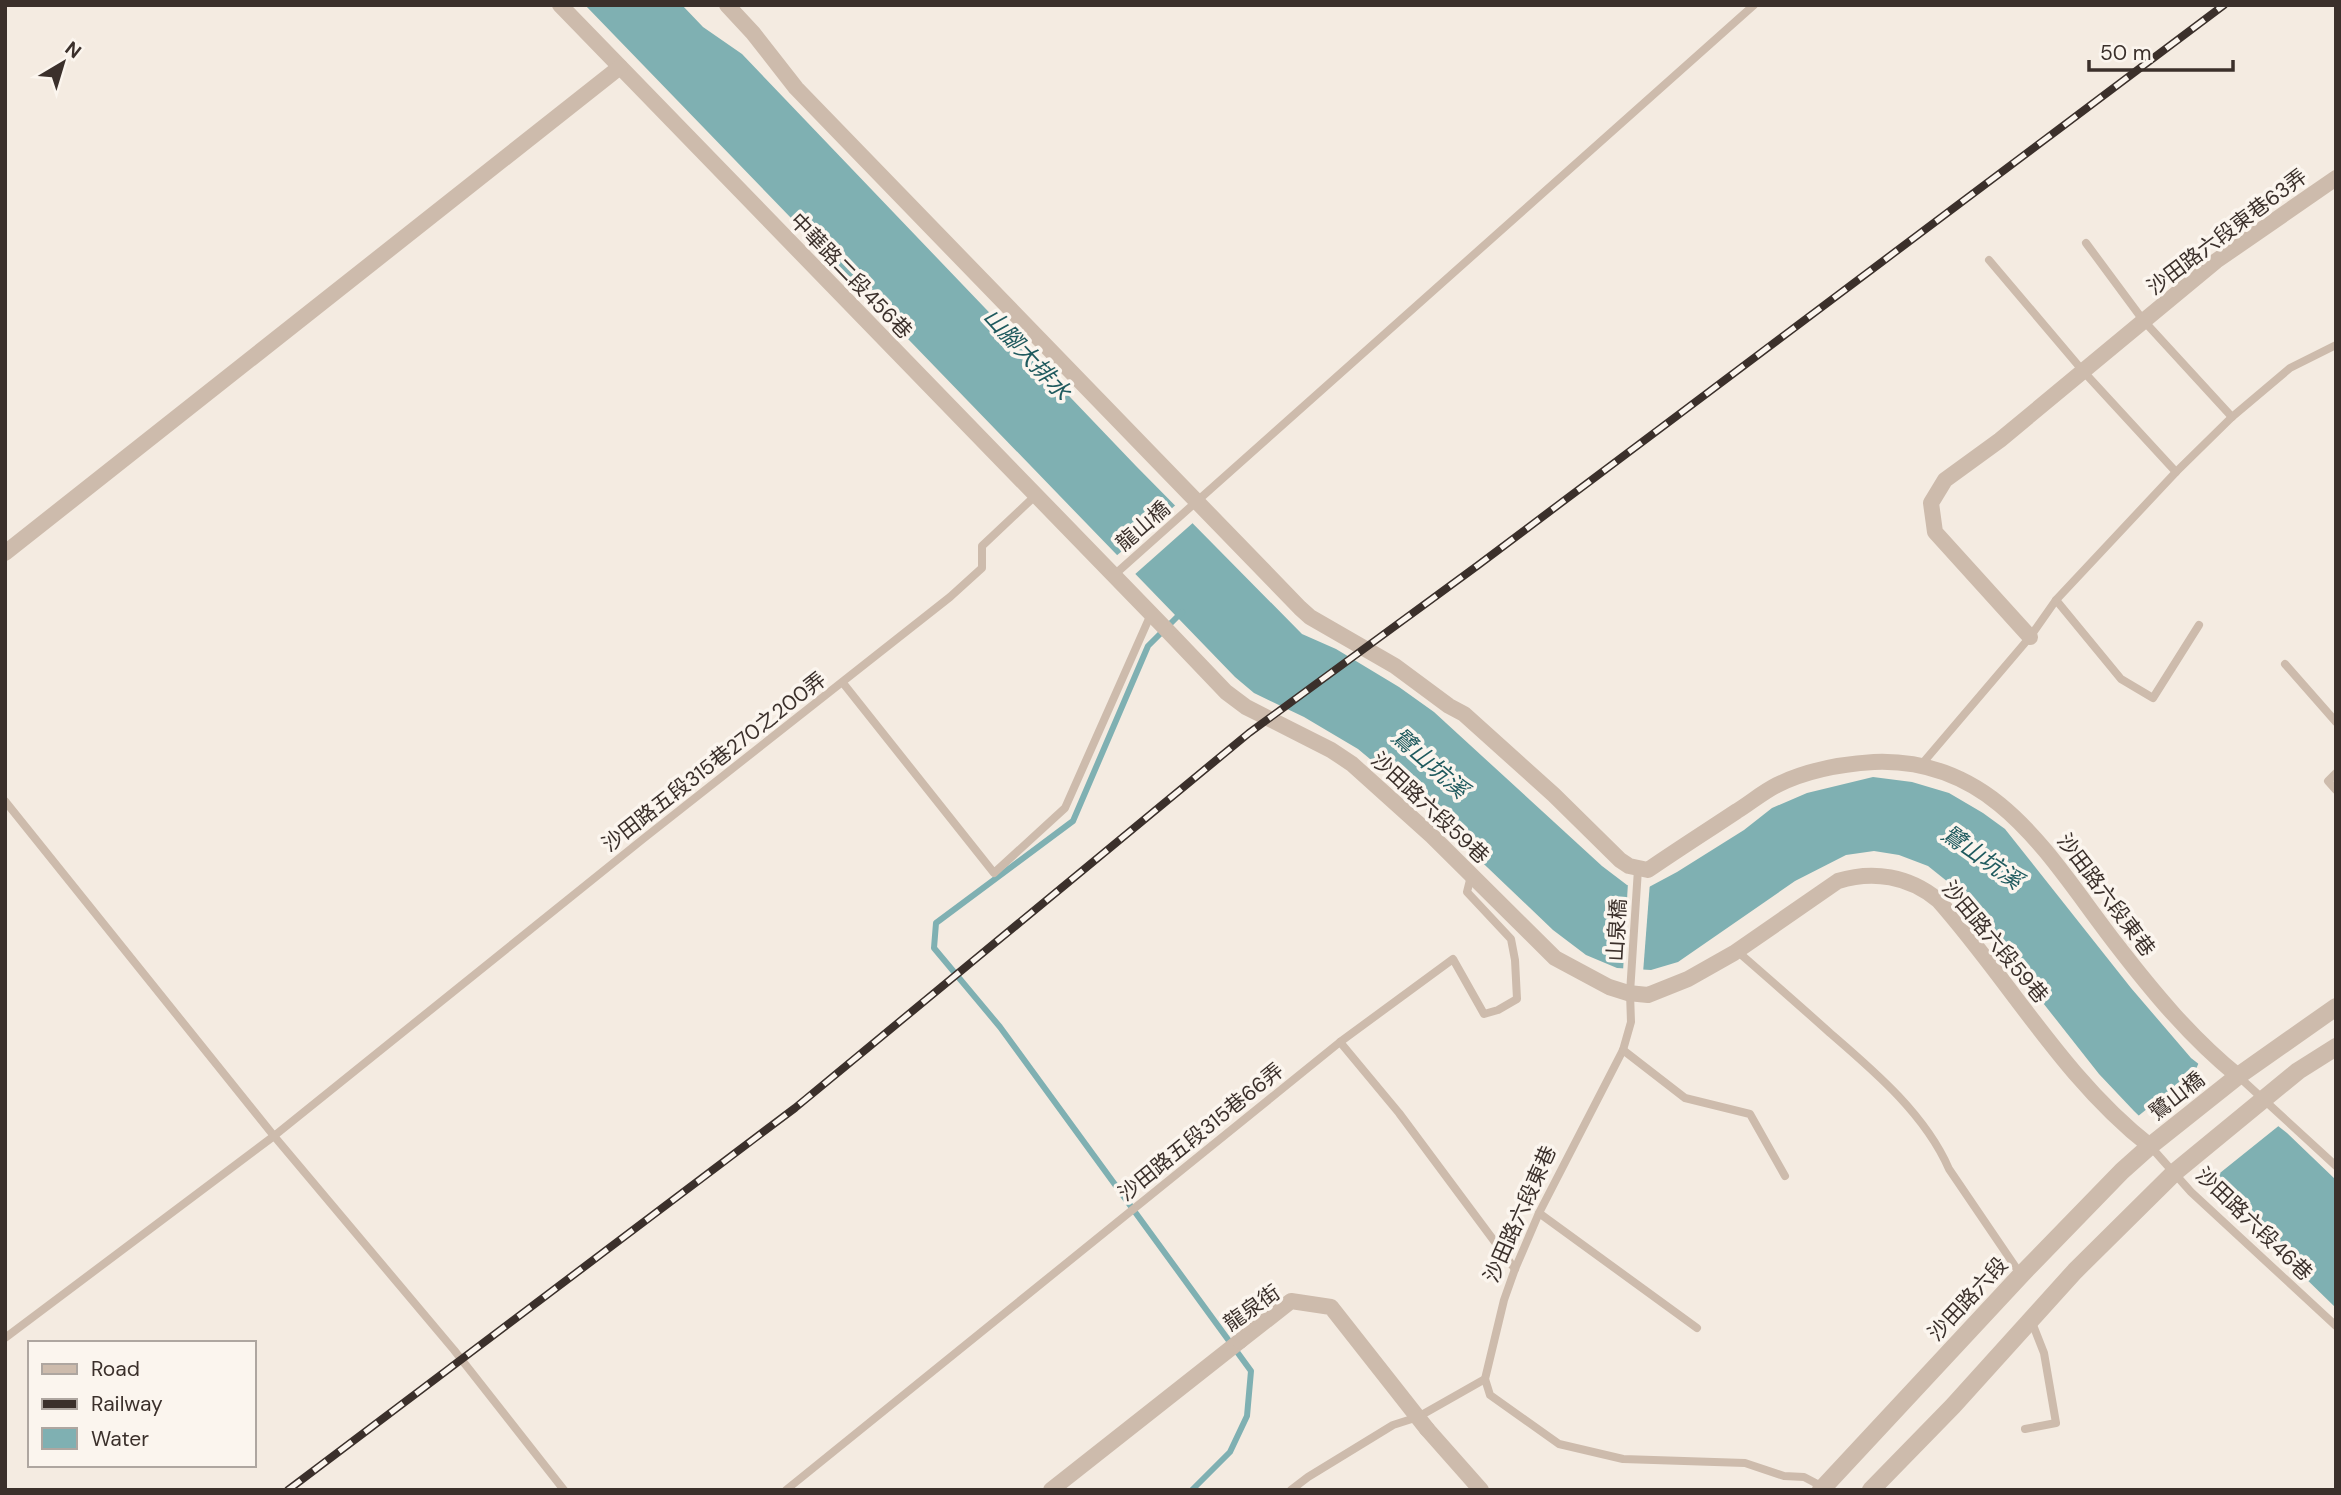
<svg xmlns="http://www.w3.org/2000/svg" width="2341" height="1495" font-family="'DM Sans','Noto Sans TC',sans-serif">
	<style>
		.water { fill: #7fb0b2 }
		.pier { fill: #f4ebe1 }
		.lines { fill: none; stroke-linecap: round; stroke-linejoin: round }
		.stream { stroke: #7fb0b2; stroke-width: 6 }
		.service { stroke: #cdbbac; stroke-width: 8 }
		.minor { stroke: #cdbbac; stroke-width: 16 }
		.tertiary { stroke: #cdbbac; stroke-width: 18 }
		.rail-casing { stroke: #3b302b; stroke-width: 8 }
		.rail { stroke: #fbf5ee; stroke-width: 5; stroke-dasharray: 16; stroke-linecap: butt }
		.minor-bridge { stroke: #cdbbac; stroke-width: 16 }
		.labels { text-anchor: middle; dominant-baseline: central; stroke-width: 7; stroke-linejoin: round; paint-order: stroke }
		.street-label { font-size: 21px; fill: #3b302b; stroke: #fbf5ee }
		.water-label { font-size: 23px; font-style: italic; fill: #1f5a5e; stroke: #fbf5ee }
	</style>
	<rect width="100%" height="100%" fill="#f4ebe1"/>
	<!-- water -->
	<polygon class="water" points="585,5 682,5 703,27 742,54 1136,466 1302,634 1336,649 1399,687 1434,712 1602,866 1627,885 1649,887 1677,872 1744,830 1772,808 1807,793 1873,777 1912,782 1949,793 1983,813 2005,829 2131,988 2191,1058 2287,1133 2336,1180 2336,1308 2134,1111 2099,1074 1999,947 1969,906 1948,882 1928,866 1899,855 1874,851 1846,855 1795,881 1678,962 1651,970 1617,968 1586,955 1553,930 1400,784 1358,749 1304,717 1254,693 1235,677"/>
	<!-- pier -->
	<g class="pier">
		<polygon points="1178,503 1195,521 1133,576 1115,557"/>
		<polygon points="1628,882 1650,882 1643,973 1623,972"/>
		<polygon points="2200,1060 2281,1124 2205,1185 2134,1117 2137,1117 2196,1069"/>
	</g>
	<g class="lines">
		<!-- stream -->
		<polyline class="stream" points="1182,612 1148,646 1073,821 936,923 934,948 1000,1027 1251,1371 1247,1416 1230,1452 1192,1490"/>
		<!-- service -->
		<g class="service">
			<polyline points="2086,243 2143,320 2232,417"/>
			<polyline points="1989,260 2083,371 2176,472"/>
			<polyline points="1113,576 1754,5"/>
			<polyline points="2056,600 2121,679 2153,698 2199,625"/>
			<polyline points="2285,664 2336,722"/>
			<polyline points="843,683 994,873 1065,808 1151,614"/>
			<polyline points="1921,765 2030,637 2056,600 2176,472 2232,417 2290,368 2336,345"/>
			<polyline points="2336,773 2328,781 2336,790"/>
			<polyline points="5,801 274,1136 454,1350 564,1490"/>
			<polyline points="1638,869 1630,993 1631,1022 1623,1050 1539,1213 1515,1269 1504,1300 1485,1379 1490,1395 1559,1444 1623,1459 1745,1463 1784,1476 1804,1477 1825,1488"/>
			<path d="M1737 951C1768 978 1799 1005 1830 1033 1874 1071 1925 1114 1949 1169L2021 1275"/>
			<polyline points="1340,1042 1399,1113 1515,1269"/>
			<polyline points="1623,1050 1685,1098 1750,1114 1785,1176"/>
			<polyline points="2238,1076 2336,1166"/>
			<polyline points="2150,1146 2191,1192 2336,1326"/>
			<polyline points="1539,1213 1697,1328"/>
			<polyline points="5,1338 274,1136 643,839 950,597 982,568 982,546 1035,496"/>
			<polyline points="2025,1429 2056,1423 2044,1353 2031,1320"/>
			<polyline points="786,1490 1340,1042 1453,959 1484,1014 1498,1010 1517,999 1515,960 1511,939 1467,892 1471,876"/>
			<polyline points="1291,1490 1308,1477 1393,1425 1418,1417 1485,1379"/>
		</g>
		<!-- minor -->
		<g class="minor">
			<path d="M560 5 1162 625 1226 692 1246 707 1331 750 1352 764 1432 836 1555 958 1609 987 1628 993 1648 995 1688 979 1734 953 1838 881C1873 870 1909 876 1938 900 2010 981 2064 1079 2150 1146"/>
			<path d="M727 5 753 33 796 88 1300 608 1310 617 1395 666 1449 706 1464 714 1554 795 1620 860 1629 866 1648 870C1677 850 1707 831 1737 811 1750 803 1763 792 1777 785 1807 770 1841 764 1874 762 1997 757 2050 859 2116 944 2153 992 2191 1038 2238 1076"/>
			<polyline points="5,553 620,67"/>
			<polyline points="2030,637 1935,532 1931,503 1945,480 2000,440 2216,261 2336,178"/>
			<polyline points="1427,1429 1481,1490"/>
			<polyline points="1051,1490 1240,1341"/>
		</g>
		<!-- tertiary -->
		<g class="tertiary">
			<polyline points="1821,1490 2021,1275 2122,1171 2150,1146 2238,1076 2336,1007"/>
			<polyline points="1871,1490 1953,1406 2075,1271 2175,1172 2298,1071 2336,1047"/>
		</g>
		<!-- rail casing -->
		<g class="rail-casing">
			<polyline id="rail" points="288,1490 795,1108 1249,733 1477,566 2224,5"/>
		</g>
		<!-- rail -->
		<use href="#rail" class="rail"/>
		<!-- minor-bridge -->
		<polyline class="minor-bridge" points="1240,1341 1291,1301 1331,1307 1427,1429"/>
	</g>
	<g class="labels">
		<!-- street labels -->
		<g class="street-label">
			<text transform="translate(2227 232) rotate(-37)">沙田路六段東巷63弄</text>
			<text transform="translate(851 276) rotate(46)">中華路二段456巷</text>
			<text transform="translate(1143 526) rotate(-41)">龍山橋</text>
			<text transform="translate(714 762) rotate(-38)">沙田路五段315巷270之200弄</text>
			<text transform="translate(1430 808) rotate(43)">沙田路六段59巷</text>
			<text transform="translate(2106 895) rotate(53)">沙田路六段東巷</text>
			<text transform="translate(1617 930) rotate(-87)">山泉橋</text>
			<text transform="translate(1995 942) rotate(50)">沙田路六段59巷</text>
			<text transform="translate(2177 1096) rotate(-38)">鷺山橋</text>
			<text transform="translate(1201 1132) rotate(-39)">沙田路五段315巷66弄</text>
			<text transform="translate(1520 1214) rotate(-66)">沙田路六段東巷</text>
			<text transform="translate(2254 1224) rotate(44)">沙田路六段46巷</text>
			<text transform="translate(1968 1299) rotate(-47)">沙田路六段</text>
			<text transform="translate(1252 1308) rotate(-35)">龍泉街</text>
		</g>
		<!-- water labels -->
		<g class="water-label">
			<text transform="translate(1027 354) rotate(47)">山腳大排水</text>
			<text transform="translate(1430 763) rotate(41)">鷺山坑溪</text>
			<text transform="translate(1982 857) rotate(35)">鷺山坑溪</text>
		</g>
	</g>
	<!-- border -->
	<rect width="2341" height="1495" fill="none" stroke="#3b302b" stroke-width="14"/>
	<!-- legend -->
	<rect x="28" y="1341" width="228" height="126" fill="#fbf5ee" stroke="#aea6a0" stroke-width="2"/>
	<rect x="42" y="1364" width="35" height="10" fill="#cdbbac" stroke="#aea6a0" stroke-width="2"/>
	<text x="91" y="1376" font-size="21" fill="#3b302b">Road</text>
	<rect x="42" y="1399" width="35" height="10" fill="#3b302b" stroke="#aea6a0" stroke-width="2"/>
	<text x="91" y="1411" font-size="21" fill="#3b302b">Railway</text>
	<rect x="42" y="1428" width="35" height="21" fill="#7fb0b2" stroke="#aea6a0" stroke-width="2"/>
	<text x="91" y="1446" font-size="21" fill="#3b302b">Water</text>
	<!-- north arrow -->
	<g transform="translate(63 63) rotate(38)" stroke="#fbf5ee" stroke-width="5" paint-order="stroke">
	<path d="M0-5L12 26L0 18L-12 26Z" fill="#3b302b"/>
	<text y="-10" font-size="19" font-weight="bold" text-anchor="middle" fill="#3b302b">N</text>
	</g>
	<!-- scale -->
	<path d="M2089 60v10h144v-10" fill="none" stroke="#3b302b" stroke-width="3.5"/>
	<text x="2100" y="60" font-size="21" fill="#3b302b" stroke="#fbf5ee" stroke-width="5" paint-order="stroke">50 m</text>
</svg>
